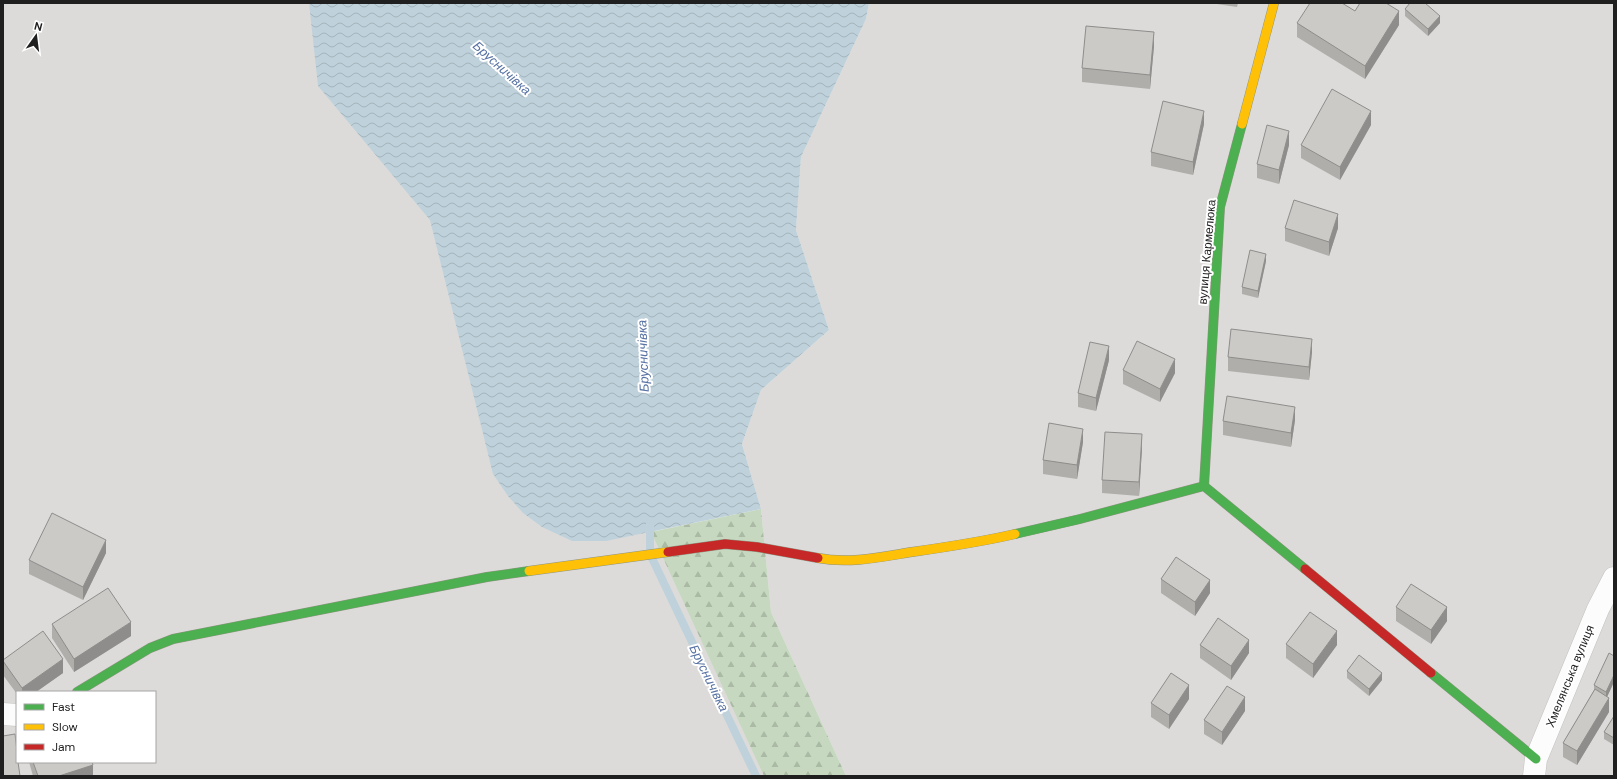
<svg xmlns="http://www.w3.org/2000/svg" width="1617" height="779" font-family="'DM Sans',sans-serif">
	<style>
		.residential { fill: #dcdbd9; fill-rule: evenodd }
		.forest { fill: url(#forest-firs) }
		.water { fill: url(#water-waves) }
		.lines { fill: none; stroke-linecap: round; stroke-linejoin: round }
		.stream { stroke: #bfd2dc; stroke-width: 8 }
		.street-casing { stroke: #c2c2c0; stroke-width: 23 }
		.fast-casing { stroke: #909582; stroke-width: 10 }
		.slow-casing { stroke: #909582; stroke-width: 10 }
		.jam-casing { stroke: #909582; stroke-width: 10 }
		.street { stroke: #fcfcfc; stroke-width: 22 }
		.fast { stroke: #4caf50; stroke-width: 9 }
		.slow { stroke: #ffc107; stroke-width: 9 }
		.jam { stroke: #c62828; stroke-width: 9 }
		.wall { fill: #afaeab }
		.shaded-wall { fill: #8e8d8b }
		.building { fill: #cbcac7; stroke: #8e8d8b }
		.labels { text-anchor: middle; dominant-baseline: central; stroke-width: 4; stroke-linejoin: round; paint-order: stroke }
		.street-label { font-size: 12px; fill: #1f1f1f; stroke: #fff }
		.water-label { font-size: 13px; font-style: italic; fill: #5772a3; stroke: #fff }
	</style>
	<defs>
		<pattern id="forest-firs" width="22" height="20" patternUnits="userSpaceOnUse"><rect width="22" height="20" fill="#c6d9c0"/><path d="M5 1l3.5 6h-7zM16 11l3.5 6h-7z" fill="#aabaa5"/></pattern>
		<pattern id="water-waves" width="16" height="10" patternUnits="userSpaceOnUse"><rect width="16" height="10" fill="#bfd2dc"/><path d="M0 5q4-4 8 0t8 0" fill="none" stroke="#a4b4bc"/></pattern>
	</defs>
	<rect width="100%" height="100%" fill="#ecece8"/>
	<!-- residential -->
	<g class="residential">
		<path d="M3 3H568L651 532 767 776H3ZM17 692H155V762H17Z"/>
		<polygon points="869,3 1614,3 1614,776 846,776 771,612 761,509 742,444 761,390 829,330 796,230 801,157 866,19"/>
	</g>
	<!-- forest -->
	<polygon class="forest" points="761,509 771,612 846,776 764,776 651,532"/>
	<!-- water -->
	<polygon class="water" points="309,3 869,3 866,19 801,157 796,230 829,330 761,390 742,444 761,509 606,541 572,541 542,527 523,513 508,496 493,474 430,220 318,86"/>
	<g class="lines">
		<!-- stream -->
		<polyline class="stream" points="650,521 650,554 756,776"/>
		<!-- street casing -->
		<g class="street-casing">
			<g id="street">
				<polyline points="3,714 17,715"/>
				<polyline points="1534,776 1536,759 1598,609 1614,578"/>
			</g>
		</g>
		<!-- fast casing -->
		<g class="fast-casing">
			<g id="fast">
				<polyline points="1204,486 1220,207 1242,124"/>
				<polyline points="1015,534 1080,519 1204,486 1305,569"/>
				<polyline points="1431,673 1536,759"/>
				<polyline points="77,692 150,648 173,639 487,577 529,571"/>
			</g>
		</g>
		<!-- slow casing -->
		<g class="slow-casing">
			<g id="slow">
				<polyline points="1242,124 1274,3"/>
				<path d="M818 558C849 564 881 557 912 552 947 547 981 542 1015 534"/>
				<polyline points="529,571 668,552"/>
			</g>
		</g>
		<!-- jam casing -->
		<g class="jam-casing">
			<g id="jam">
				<polyline points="668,552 725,544 757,547 818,558"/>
				<polyline points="1305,569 1431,673"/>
			</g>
		</g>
		<!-- street -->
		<use href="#street" class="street"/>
		<!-- fast -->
		<use href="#fast" class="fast"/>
		<!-- slow -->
		<use href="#slow" class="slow"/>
		<!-- jam -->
		<use href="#jam" class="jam"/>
	</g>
	<!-- wall -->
	<g class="wall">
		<polygon points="1210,3 1238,3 1237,7"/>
		<polygon points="1405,9 1440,23 1428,36 1405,16"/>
		<polygon points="1297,23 1399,25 1365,79 1297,37"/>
		<polygon points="1154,46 1150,89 1082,82 1082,68"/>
		<polygon points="1204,124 1193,175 1151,166 1151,152"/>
		<polygon points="1371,125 1340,180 1301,158 1301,145"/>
		<polygon points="1289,145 1279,184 1257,178 1257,164"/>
		<polygon points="1285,228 1338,228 1329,256 1285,241"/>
		<polygon points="1266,261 1258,298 1242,294 1242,287"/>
		<polygon points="1312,352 1309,380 1228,371 1228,357"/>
		<polygon points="1109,360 1096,411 1078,407 1078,393"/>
		<polygon points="1123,370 1175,373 1160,402 1123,384"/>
		<polygon points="1295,420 1291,447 1223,435 1223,421"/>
		<polygon points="1083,442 1077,479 1043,474 1043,460"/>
		<polygon points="1142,448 1139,496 1102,493 1102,480"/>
		<polygon points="106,553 83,600 29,574 29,560"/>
		<polygon points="1161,579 1210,593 1195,616 1161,593"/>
		<polygon points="1396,607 1447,621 1431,644 1396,621"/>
		<polygon points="52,624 131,636 74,672 52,638"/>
		<polygon points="1286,644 1337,645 1313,678 1286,658"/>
		<polygon points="1200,645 1249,653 1231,680 1200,658"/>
		<polygon points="1614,656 1614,682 1607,697 1609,712 1577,765 1563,757 1563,743 1594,690 1594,685"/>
		<polygon points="3,661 63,673 36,692 17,692 17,694 3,675"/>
		<polygon points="1347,671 1382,680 1369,696 1347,678"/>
		<polygon points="1189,699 1169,729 1151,717 1151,703"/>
		<polygon points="1245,711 1222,745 1204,734 1204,720"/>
		<polygon points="1614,716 1614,745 1604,739 1604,732"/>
		<polygon points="29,762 92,762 93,776 33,776"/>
	</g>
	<!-- shaded-wall -->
	<g class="shaded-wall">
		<polygon points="1399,11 1399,25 1365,79 1365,66"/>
		<polygon points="1440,16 1440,23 1428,36 1428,29"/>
		<polygon points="1154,32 1154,46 1150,89 1150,75"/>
		<polygon points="1204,111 1204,124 1193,175 1193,162"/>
		<polygon points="1371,111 1371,125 1340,180 1340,167"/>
		<polygon points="1289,131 1289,145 1279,184 1279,170"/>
		<polygon points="1338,214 1338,228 1329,256 1329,242"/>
		<polygon points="1266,254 1266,261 1258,298 1258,291"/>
		<polygon points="1312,339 1312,352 1309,380 1309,367"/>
		<polygon points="1109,346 1109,360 1096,411 1096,398"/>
		<polygon points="1175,359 1175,373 1160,402 1160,389"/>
		<polygon points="1295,407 1295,420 1291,447 1291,433"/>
		<polygon points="1083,429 1083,442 1077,479 1077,465"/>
		<polygon points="1142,434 1142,448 1139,496 1139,482"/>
		<polygon points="106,540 106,553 83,600 83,587"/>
		<polygon points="1210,580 1210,593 1195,616 1195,602"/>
		<polygon points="1447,607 1447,621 1431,644 1431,630"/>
		<polygon points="131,622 131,636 74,672 74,659"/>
		<polygon points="1337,631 1337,645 1313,678 1313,664"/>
		<polygon points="1249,640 1249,653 1231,680 1231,666"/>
		<polygon points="63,659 63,673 36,692 22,692 22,688"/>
		<polygon points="1382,673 1382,680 1369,696 1369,689"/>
		<polygon points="1614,675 1614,682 1606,699 1606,692"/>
		<polygon points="1189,685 1189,699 1169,729 1169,715"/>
		<polygon points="1245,697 1245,711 1222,745 1222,732"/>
		<polygon points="1609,698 1609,712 1577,765 1577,751"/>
		<polygon points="93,765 93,776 59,776"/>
	</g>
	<!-- building -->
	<g class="building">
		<polygon points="1310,3 1342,3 1355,11 1360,3 1386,3 1399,11 1365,66 1297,23"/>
		<polygon points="1410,3 1425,3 1440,16 1428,29 1405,9"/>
		<polygon points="1086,26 1154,32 1150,75 1082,68"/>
		<polygon points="1332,89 1371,111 1340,167 1301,145"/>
		<polygon points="1163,101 1204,111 1193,162 1151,152"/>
		<polygon points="1267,125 1289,131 1279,170 1257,164"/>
		<polygon points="1294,200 1338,214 1329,242 1285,228"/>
		<polygon points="1250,250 1266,254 1258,291 1242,287"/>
		<polygon points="1231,329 1312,339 1309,367 1228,357"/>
		<polygon points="1137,341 1175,359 1160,389 1123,370"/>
		<polygon points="1090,342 1109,346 1096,398 1078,393"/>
		<polygon points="1227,396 1295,407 1291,433 1223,421"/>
		<polygon points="1049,423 1083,429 1077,465 1043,460"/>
		<polygon points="1105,432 1142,434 1139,482 1102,480"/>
		<polygon points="52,513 106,540 83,587 29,560"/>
		<polygon points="1176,557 1210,580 1195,602 1161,579"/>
		<polygon points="1411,584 1447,607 1431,630 1396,607"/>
		<polygon points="108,588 131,622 74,659 52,624"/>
		<polygon points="1310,612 1337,631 1313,664 1286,644"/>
		<polygon points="1218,618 1249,640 1231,666 1200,645"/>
		<polygon points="43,631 63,659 22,688 3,661 3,660"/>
		<polygon points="1609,653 1614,656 1614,675 1606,692 1594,685"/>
		<polygon points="1359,655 1382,673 1369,689 1347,671"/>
		<polygon points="1171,673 1189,685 1169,715 1151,703"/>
		<polygon points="1227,686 1245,697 1222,732 1204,720"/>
		<polygon points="1595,689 1609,698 1577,751 1563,743"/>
		<polygon points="1614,716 1614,738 1604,732"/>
		<polygon points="15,734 17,751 17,762 18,762 20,776 3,776 3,736"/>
		<polygon points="33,762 92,762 93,765 59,776 38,776"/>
	</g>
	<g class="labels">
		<!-- street labels -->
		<g class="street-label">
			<text transform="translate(1207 252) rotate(-85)">вулиця Кармелюка</text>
			<text transform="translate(1570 676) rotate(-68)">Хмелянська вулиця</text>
		</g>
		<!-- water labels -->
		<g class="water-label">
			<text transform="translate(502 68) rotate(42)">Брусничівка</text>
			<text transform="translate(643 356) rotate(-92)">Брусничівка</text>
			<text transform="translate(709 678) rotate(64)">Брусничівка</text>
		</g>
	</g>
	<!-- border -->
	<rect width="1617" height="779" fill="none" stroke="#1f1f1f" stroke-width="8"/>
	<!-- legend -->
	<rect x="16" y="691" width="140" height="72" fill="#ffffff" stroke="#a5a5a5"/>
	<rect x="24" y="704" width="20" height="6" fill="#4caf50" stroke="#a5a5a5"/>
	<text x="52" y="711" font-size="12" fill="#1f1f1f">Fast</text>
	<rect x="24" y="724" width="20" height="6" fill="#ffc107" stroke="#a5a5a5"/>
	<text x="52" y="731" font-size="12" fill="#1f1f1f">Slow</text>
	<rect x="24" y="744" width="20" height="6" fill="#c62828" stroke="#a5a5a5"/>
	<text x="52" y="751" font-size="12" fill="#1f1f1f">Jam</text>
	<!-- north arrow -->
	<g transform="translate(36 36) rotate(14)" stroke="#ffffff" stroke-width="3" paint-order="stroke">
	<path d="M0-3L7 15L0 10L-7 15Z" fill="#1f1f1f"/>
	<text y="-6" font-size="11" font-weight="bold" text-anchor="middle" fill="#1f1f1f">N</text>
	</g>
</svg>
